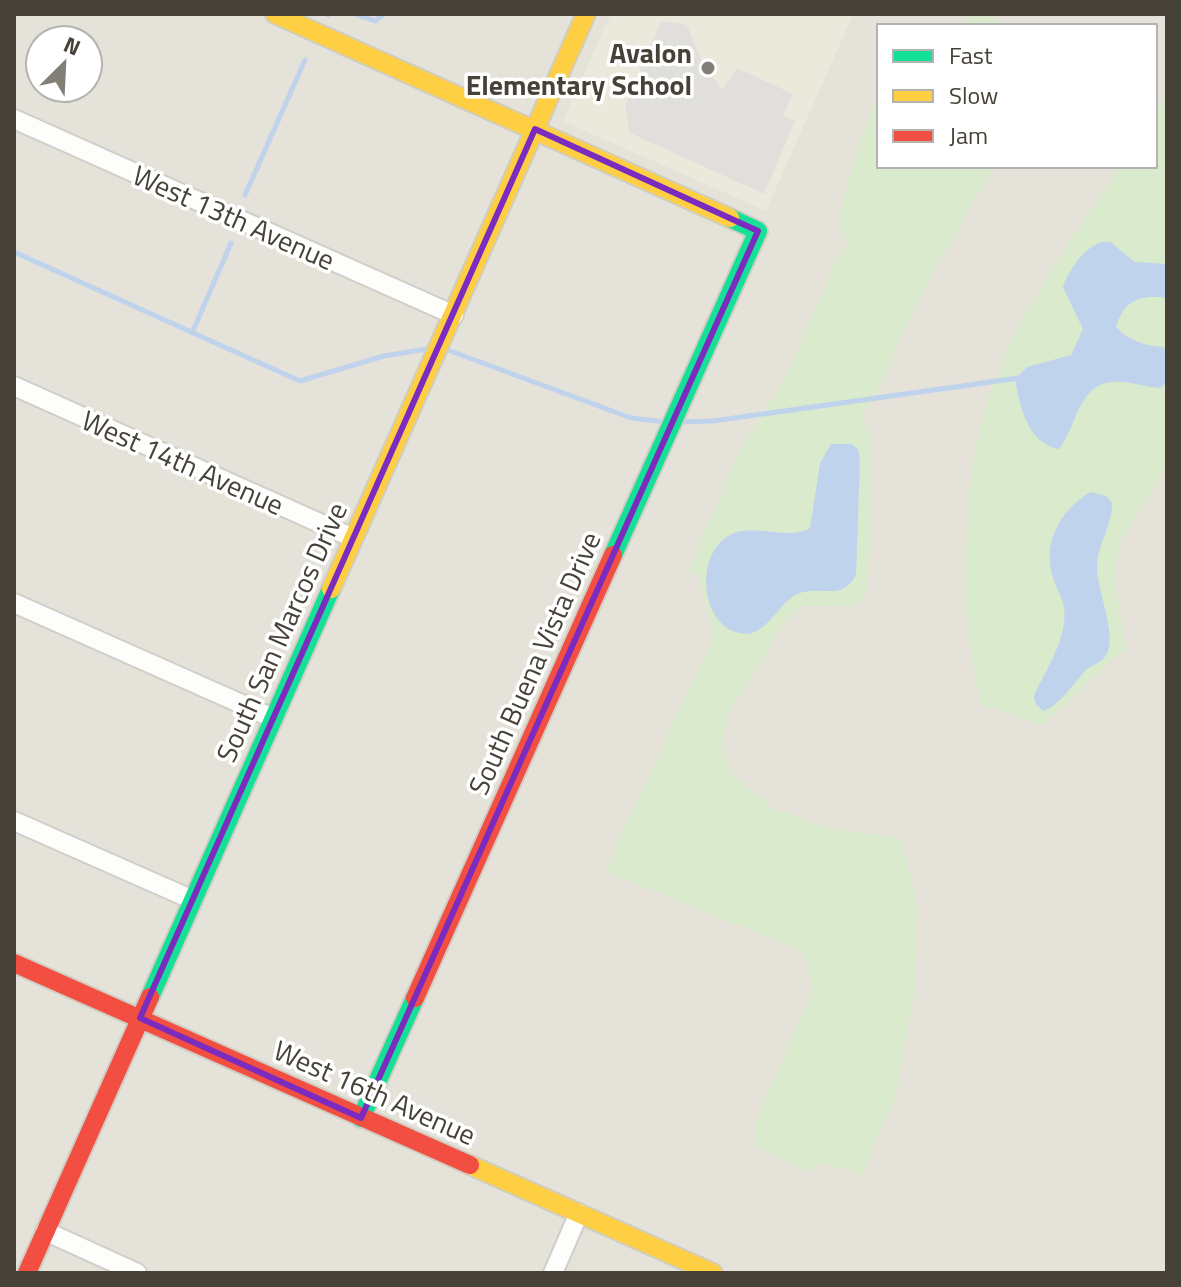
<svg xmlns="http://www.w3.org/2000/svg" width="1181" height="1287" font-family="'Titillium Web',sans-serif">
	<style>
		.residential { fill: #e5e2d9; fill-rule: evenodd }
		.education { fill: #ebe9db }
		.green { fill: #daeacd }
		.parking { fill: #e0dfdb }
		.water { fill: #bfd3ec }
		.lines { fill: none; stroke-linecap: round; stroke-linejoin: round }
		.stream { stroke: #bfd3ec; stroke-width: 5 }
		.street-casing { stroke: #cfcec9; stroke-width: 22 }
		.fast-casing { stroke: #d0cdc2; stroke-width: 22 }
		.slow-casing { stroke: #d0cdc2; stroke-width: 22 }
		.jam-casing { stroke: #d0cdc2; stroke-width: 22 }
		.street { stroke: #fdfdfc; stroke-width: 18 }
		.fast { stroke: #16e098; stroke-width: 18 }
		.slow { stroke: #ffcf43; stroke-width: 18 }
		.jam { stroke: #f24e42; stroke-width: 18 }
		.marked { fill: none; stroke: #7b2cbf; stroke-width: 6; stroke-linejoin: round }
		.poi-dot { fill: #827f76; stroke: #fff; stroke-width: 3 }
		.labels { text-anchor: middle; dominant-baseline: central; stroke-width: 7; stroke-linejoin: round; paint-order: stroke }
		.poi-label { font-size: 28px; font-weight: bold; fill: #464237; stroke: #fff; text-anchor: end }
		.street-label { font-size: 28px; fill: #464237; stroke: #fff }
	</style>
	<rect width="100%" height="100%" fill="#f1f0eb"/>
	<!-- residential -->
	<path class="residential" d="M14 14H1167V1273H14ZM879 26H1155V166H879ZM40 40H88V88H40Z"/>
	<!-- education -->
	<polygon class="education" points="611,14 853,14 766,211 563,121"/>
	<!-- green -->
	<g class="green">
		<polygon points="970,14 984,14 1009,26 964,26"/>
		<path d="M1167 91V467L1120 542 1114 577 1126 648 1043 725 980 704C975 667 964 627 965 590 965 527 969 457 989 397 1018 313 1071 238 1121 166H1155V114Z"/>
		<polygon points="876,100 879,166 994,166 913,309 887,371 861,419 872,437 868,589 859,605 802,606 784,624 728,714 721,747 735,776 771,807 823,827 901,838 917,904 916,983 896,1095 862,1175 825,1163 806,1171 754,1146 755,1123 813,989 804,952 605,871 714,635 698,575 688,571 739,452 786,376 836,261 849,243 837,226 856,153"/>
	</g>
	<!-- parking -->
	<polygon class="parking" points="661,21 687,25 702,62 722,90 737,68 793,94 783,116 795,121 764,194 630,133 625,107"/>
	<!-- water -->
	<g class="water">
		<path d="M1101 242H1110L1135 262 1167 264V298C1140 294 1124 300 1116 327 1127 340 1146 346 1163 347L1167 352V381L1161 388C1145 387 1126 380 1111 382 1077 387 1077 426 1059 449 1027 443 1020 407 1015 379L1027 367 1071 355 1083 329 1063 287C1069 269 1083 249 1101 242Z"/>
		<path d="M831 444H851L858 449 860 460 856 575C842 600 827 587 803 592 778 598 768 640 739 633 698 623 695 551 732 534 756 523 786 541 810 528L820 463Z"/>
		<path d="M1090 492 1106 496 1112 502C1113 525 1097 544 1097 568 1097 591 1120 641 1104 658 1098 664 1089 666 1084 672 1071 687 1061 703 1044 711L1036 705 1034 696C1045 671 1061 649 1064 622 1067 602 1057 592 1052 575 1043 540 1061 510 1090 492Z"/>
	</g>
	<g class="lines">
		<!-- stream -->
		<g class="stream">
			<polyline points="355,14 375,21 384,14"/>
			<polyline points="328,15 328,14"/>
			<polyline points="245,195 305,60"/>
			<polyline points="14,252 300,381 384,356 427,349"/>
			<polyline points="192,333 231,243"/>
			<polyline points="445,349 631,418 667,422"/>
			<polyline points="681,422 713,421 1019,378"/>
		</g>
		<!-- street casing -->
		<g class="street-casing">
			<g id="street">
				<polyline points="14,119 454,315"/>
				<polyline points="14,386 353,538"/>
				<polyline points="14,603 273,718"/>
				<polyline points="14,821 193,900"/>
				<polyline points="45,1231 137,1273"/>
				<polyline points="553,1273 579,1213"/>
			</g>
		</g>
		<!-- fast casing -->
		<g class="fast-casing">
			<g id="fast">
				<polyline points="613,555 758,231 730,218"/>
				<polyline points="150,997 331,589"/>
				<polyline points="361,1118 415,998"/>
			</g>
		</g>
		<!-- slow casing -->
		<g class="slow-casing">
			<g id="slow">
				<polyline points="275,14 730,218"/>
				<polyline points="331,589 586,14"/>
				<polyline points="470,1165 713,1273"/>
			</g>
		</g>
		<!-- jam casing -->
		<g class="jam-casing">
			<g id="jam">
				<polyline points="14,963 470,1165"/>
				<polyline points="415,998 613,555"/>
				<polyline points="27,1273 150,997"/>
			</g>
		</g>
		<!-- street -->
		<use href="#street" class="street"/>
		<!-- fast -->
		<use href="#fast" class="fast"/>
		<!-- slow -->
		<use href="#slow" class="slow"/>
		<!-- jam -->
		<use href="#jam" class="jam"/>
	</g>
	<!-- marked area -->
	<path class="marked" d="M535 129 758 231 361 1118 140 1018Z"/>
	<!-- markers -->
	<circle class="poi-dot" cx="708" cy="68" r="8"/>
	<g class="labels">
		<!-- poi labels -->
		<g class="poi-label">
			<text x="692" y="52">Avalon<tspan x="692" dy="32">Elementary School</tspan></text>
		</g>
		<!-- street labels -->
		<g class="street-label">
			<text transform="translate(234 217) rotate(24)">West 13th Avenue</text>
			<text transform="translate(183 462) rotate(24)">West 14th Avenue</text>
			<text transform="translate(281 632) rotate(-66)">South San Marcos Drive</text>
			<text transform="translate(534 663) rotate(-66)">South Buena Vista Drive</text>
			<text transform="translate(375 1092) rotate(24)">West 16th Avenue</text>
		</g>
	</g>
	<!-- border -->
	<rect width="1181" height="1287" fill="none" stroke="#464237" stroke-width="32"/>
	<!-- legend -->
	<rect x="877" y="24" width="280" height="144" fill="#ffffff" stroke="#b5b3af" stroke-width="2"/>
	<rect x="893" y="50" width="40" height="12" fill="#16e098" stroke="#b5b3af" stroke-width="2"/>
	<text x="949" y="64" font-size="24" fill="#464237">Fast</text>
	<rect x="893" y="90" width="40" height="12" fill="#ffcf43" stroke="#b5b3af" stroke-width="2"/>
	<text x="949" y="104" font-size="24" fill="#464237">Slow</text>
	<rect x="893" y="130" width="40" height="12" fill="#f24e42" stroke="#b5b3af" stroke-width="2"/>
	<text x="949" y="144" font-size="24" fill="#464237">Jam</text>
	<!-- north arrow -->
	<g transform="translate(64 64) rotate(24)"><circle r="38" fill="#ffffff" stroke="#b5b3af" stroke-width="2"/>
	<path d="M0-6L14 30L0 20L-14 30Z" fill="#827f76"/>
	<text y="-12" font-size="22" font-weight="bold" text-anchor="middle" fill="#464237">N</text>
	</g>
</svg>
